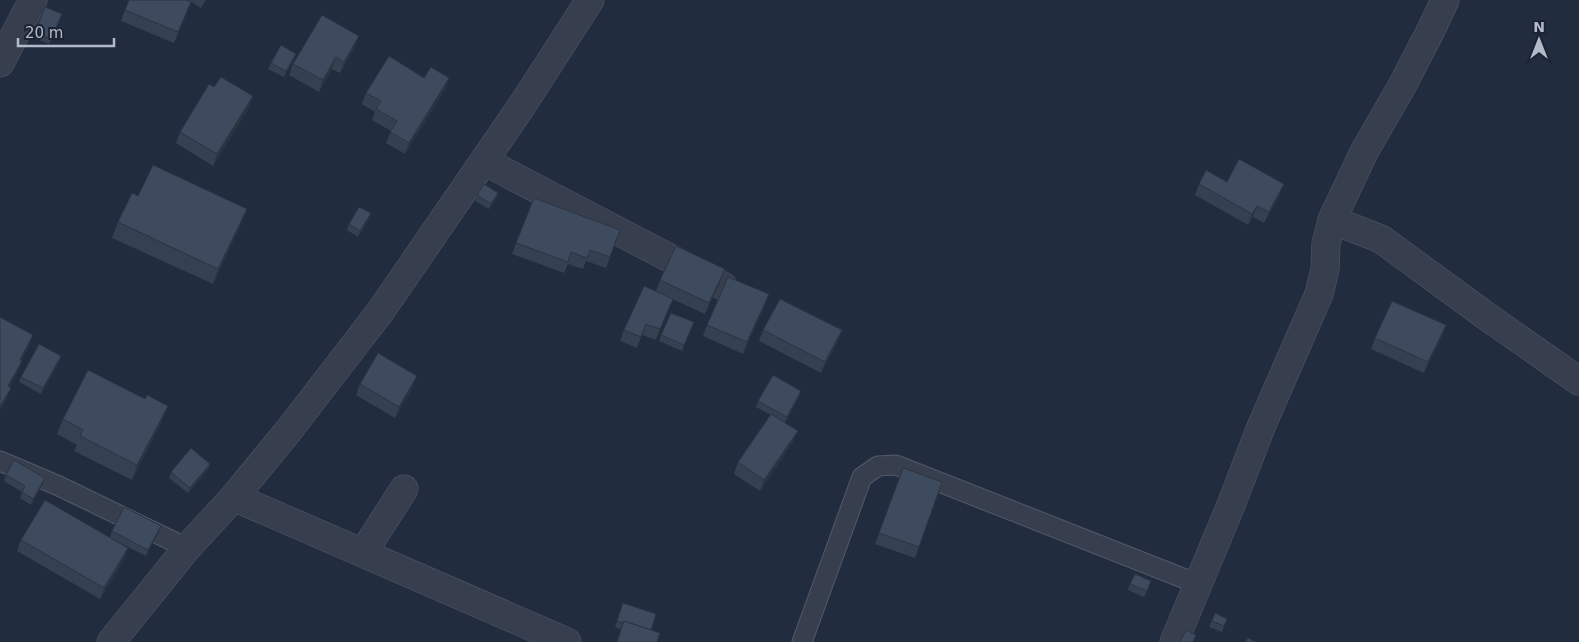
<svg xmlns="http://www.w3.org/2000/svg" width="1579" height="642" font-family="'DejaVu Sans',sans-serif">
	<style>
		.lines { fill: none; stroke-linecap: round; stroke-linejoin: round }
		.lane-casing { stroke: #525a6a; stroke-width: 21 }
		.street-casing { stroke: #525a6a; stroke-width: 29 }
		.lane { stroke: #373f4f; stroke-width: 19 }
		.street { stroke: #373f4f; stroke-width: 28 }
		.wall { fill: #354051 }
		.shaded-wall { fill: #2b3442 }
		.building { fill: #3e4a5e; stroke: #2b3442 }
	</style>
	<rect width="100%" height="100%" fill="#222c3f"/>
	<g class="lines">
		<!-- lane casing -->
		<g class="lane-casing">
			<g id="lane">
				<polyline points="0,461 59,486 187,548"/>
				<polyline points="802,642 862,477 878,466 896,465 1198,584"/>
			</g>
		</g>
		<!-- street casing -->
		<g class="street-casing">
			<g id="street">
				<polyline points="0,63 33,0"/>
				<polyline points="484,161 723,286"/>
				<polyline points="1332,220 1381,239 1489,318 1579,381"/>
				<polyline points="234,497 567,642"/>
				<polyline points="363,553 404,489"/>
				<polyline points="111,642 187,548 234,497 289,430 380,312 523,104 590,0"/>
				<polyline points="1174,642 1231,505 1261,427 1319,294 1325,269 1326,244 1332,220 1364,152 1402,86 1431,30 1445,0"/>
			</g>
		</g>
		<!-- lane -->
		<use href="#lane" class="lane"/>
		<!-- street -->
		<use href="#street" class="street"/>
	</g>
	<!-- wall -->
	<g class="wall">
		<polygon points="188,0 206,0 201,8"/>
		<polygon points="191,2 174,43 121,21 125,10"/>
		<polygon points="45,7 62,14 49,44 32,37"/>
		<polygon points="355,47 340,73 332,69 319,92 289,75 293,64"/>
		<polygon points="294,59 284,77 268,69 271,63"/>
		<polygon points="424,78 449,78 445,89 405,154 386,143 391,131 372,120 375,112 362,104 366,93"/>
		<polygon points="214,87 249,107 213,166 176,143 180,132"/>
		<polygon points="1227,182 1280,195 1264,223 1253,217 1248,225 1195,195 1199,184"/>
		<polygon points="498,193 496,199 489,209 475,201 477,195"/>
		<polygon points="534,198 620,230 606,268 586,261 583,269 568,264 564,273 512,254"/>
		<polygon points="247,209 241,224 213,284 112,238 118,222"/>
		<polygon points="369,219 358,237 347,230 349,224"/>
		<polygon points="660,280 721,280 705,314 672,299 656,340 642,335 637,348 620,341 624,330 656,291"/>
		<polygon points="769,294 765,305 743,354 703,336 707,325"/>
		<polygon points="694,322 682,351 659,341 661,335"/>
		<polygon points="1446,325 1442,336 1424,373 1371,349 1375,338"/>
		<polygon points="763,330 842,330 838,341 821,373 759,341"/>
		<polygon points="59,362 41,394 19,382 21,377"/>
		<polygon points="360,384 413,387 395,418 356,395"/>
		<polygon points="801,391 799,397 785,423 793,442 760,491 734,474 738,462 771,415 756,407 758,401"/>
		<polygon points="63,419 162,421 132,480 74,451 77,445 57,434"/>
		<polygon points="210,464 208,470 188,493 169,478 171,472"/>
		<polygon points="903,468 942,482 915,558 875,544"/>
		<polygon points="6,475 45,478 43,484 31,505 20,498 22,492 4,481"/>
		<polygon points="112,531 159,532 146,556 110,538 128,548 124,559 100,599 17,551 21,540 110,537"/>
		<polygon points="1130,584 1149,587 1144,597 1128,590"/>
		<polygon points="623,603 651,630 657,642 617,642 621,629 615,627"/>
		<polygon points="1215,613 1227,619 1222,632 1209,627"/>
	</g>
	<!-- shaded-wall -->
	<g class="shaded-wall">
		<polygon points="359,36 355,47 340,73 344,62"/>
		<polygon points="296,54 294,59 284,77 286,71"/>
		<polygon points="336,57 332,69 319,92 323,80"/>
		<polygon points="449,78 445,89 405,154 409,143"/>
		<polygon points="253,96 249,107 213,166 217,154"/>
		<polygon points="1284,184 1280,195 1264,223 1269,212"/>
		<polygon points="498,193 496,199 489,209 491,204"/>
		<polygon points="1257,206 1253,217 1248,225 1252,214"/>
		<polygon points="247,209 241,224 213,284 218,269"/>
		<polygon points="371,213 369,219 358,237 360,231"/>
		<polygon points="725,269 721,280 705,314 709,303"/>
		<polygon points="769,294 765,305 743,354 747,342"/>
		<polygon points="673,299 669,310 656,340 660,329"/>
		<polygon points="1446,325 1442,336 1424,373 1428,362"/>
		<polygon points="842,330 838,341 821,373 825,362"/>
		<polygon points="33,335 29,347 16,371 20,360"/>
		<polygon points="61,356 59,362 41,394 43,388"/>
		<polygon points="22,361 18,372 4,397 8,386"/>
		<polygon points="417,376 413,387 395,418 399,407"/>
		<polygon points="11,388 7,399 0,411 0,407"/>
		<polygon points="801,391 799,397 785,423 787,417"/>
		<polygon points="168,406 162,421 132,480 137,465"/>
		<polygon points="798,431 793,442 760,491 764,480"/>
		<polygon points="210,464 208,470 188,493 190,488"/>
		<polygon points="45,478 43,484 31,505 33,499"/>
		<polygon points="161,526 159,532 146,556 148,550"/>
		<polygon points="128,548 124,559 100,599 104,588"/>
	</g>
	<!-- building -->
	<g class="building">
		<polygon points="129,0 186,0 191,2 178,32 125,10"/>
		<polygon points="45,7 62,14 51,39 35,32"/>
		<polygon points="322,15 359,36 344,62 336,57 323,80 293,64"/>
		<polygon points="281,45 296,54 286,71 271,63"/>
		<polygon points="389,56 424,78 431,67 449,78 409,143 390,132 397,121 376,109 381,101 366,93"/>
		<polygon points="221,77 253,96 217,154 180,132 209,84 214,87"/>
		<polygon points="1239,159 1284,184 1269,212 1257,206 1252,214 1199,184 1206,170 1227,182"/>
		<polygon points="153,165 247,209 218,269 118,222 132,193 138,196"/>
		<polygon points="484,184 498,193 491,204 477,195"/>
		<polygon points="534,198 620,230 610,257 590,250 587,258 571,252 568,262 516,243"/>
		<polygon points="359,207 371,213 360,231 349,224"/>
		<polygon points="676,246 725,269 709,303 660,280"/>
		<polygon points="728,277 769,294 747,342 707,325"/>
		<polygon points="644,286 673,299 660,329 646,324 641,337 624,330"/>
		<polygon points="780,299 842,330 825,362 763,330"/>
		<polygon points="1392,301 1446,325 1428,362 1375,338"/>
		<polygon points="671,313 694,322 684,345 661,335"/>
		<polygon points="0,317 33,335 20,360 22,361 8,386 11,388 0,407"/>
		<polygon points="39,344 61,356 43,388 21,377"/>
		<polygon points="378,353 417,376 399,407 360,384"/>
		<polygon points="88,370 145,399 147,395 168,406 137,465 80,436 83,430 63,419"/>
		<polygon points="773,375 801,391 787,417 758,401"/>
		<polygon points="771,414 798,431 764,480 738,462"/>
		<polygon points="191,448 210,464 190,488 171,472"/>
		<polygon points="14,460 45,478 33,499 22,492 25,486 6,475"/>
		<polygon points="903,468 942,482 919,547 879,533"/>
		<polygon points="45,500 128,548 104,588 21,540"/>
		<polygon points="124,507 161,526 148,550 112,531"/>
		<polygon points="1135,574 1151,581 1147,591 1130,584"/>
		<polygon points="623,603 656,614 651,630 624,621 623,623 617,621"/>
		<polygon points="1215,613 1227,619 1224,626 1212,621"/>
		<polygon points="624,621 660,633 657,642 617,642"/>
		<polygon points="1186,630 1196,635 1193,642 1180,642"/>
		<polygon points="1248,638 1256,642 1245,642"/>
	</g>
	<!-- north arrow -->
	<g transform="translate(1539 40)" stroke="#1c2434" stroke-width="4" paint-order="stroke">
	<path d="M0-4L9 19L0 12L-9 19Z" fill="#b3baca"/>
	<text y="-8" font-size="14" font-weight="bold" text-anchor="middle" fill="#b3baca">N</text>
	</g>
	<!-- scale -->
	<path d="M18 38v8h96v-8" fill="none" stroke="#b3baca" stroke-width="2.5"/>
	<text x="25" y="38" font-size="15" fill="#b3baca" stroke="#1c2434" stroke-width="4" paint-order="stroke">20 m</text>
</svg>
